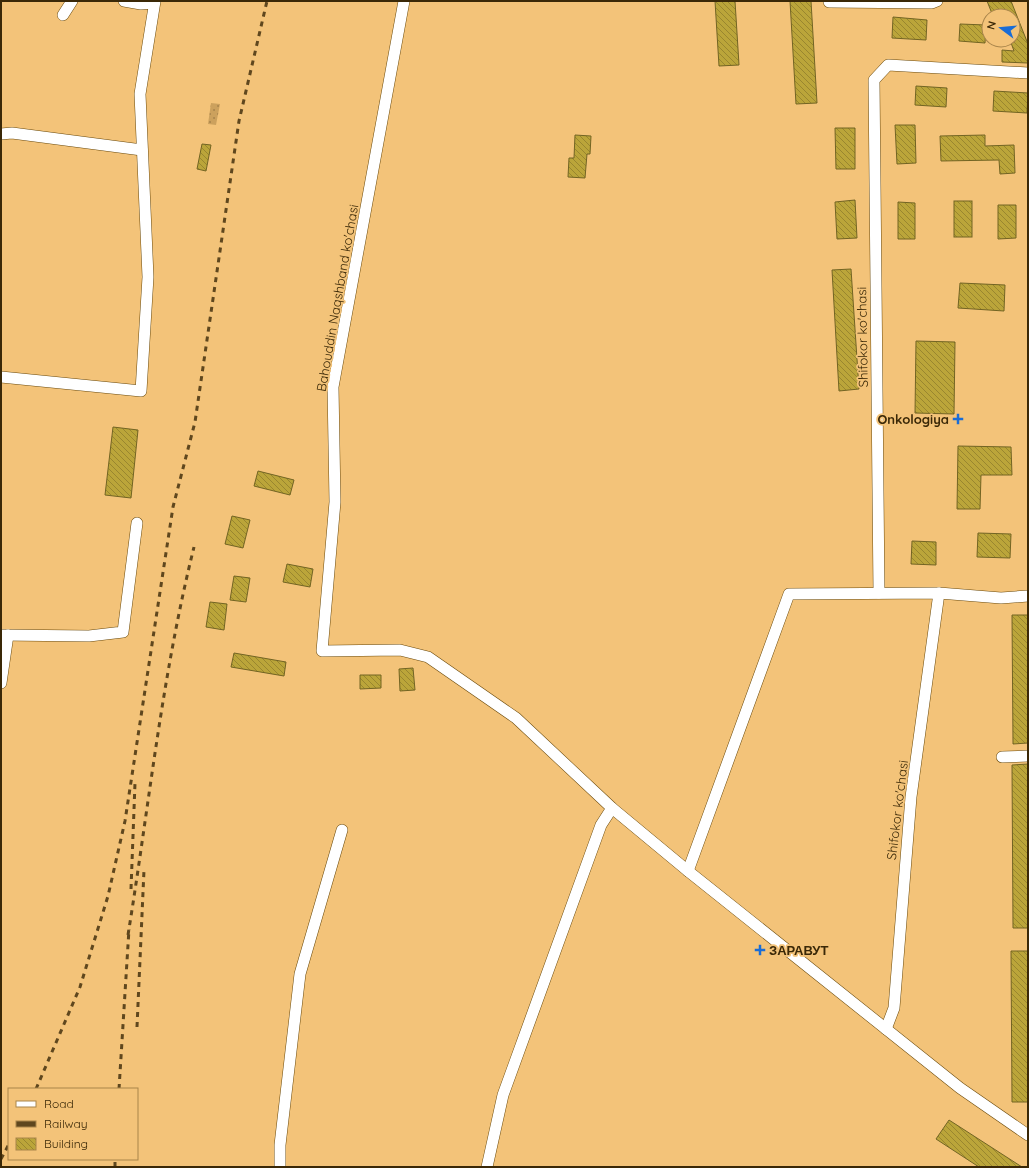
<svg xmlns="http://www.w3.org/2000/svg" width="1029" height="1168" font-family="Quicksand,sans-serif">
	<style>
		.green { fill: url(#green-dots) }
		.building { fill: url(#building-back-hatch); stroke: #726423 }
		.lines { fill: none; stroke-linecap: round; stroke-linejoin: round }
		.street-casing { stroke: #6a490a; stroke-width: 12 }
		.street { stroke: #fff; stroke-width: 11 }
		.rail { stroke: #5f471e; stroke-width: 3; stroke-dasharray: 5 5; stroke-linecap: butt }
		.poi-dot { fill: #196cd6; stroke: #f3c379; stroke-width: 1.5 }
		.labels { text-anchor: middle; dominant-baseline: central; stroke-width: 3.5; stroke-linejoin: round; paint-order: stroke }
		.street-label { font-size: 13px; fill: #3a2807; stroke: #f3c379 }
		.poi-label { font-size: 13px; font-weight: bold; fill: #3a2807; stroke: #f3c379; text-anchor: end }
	</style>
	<defs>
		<pattern id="green-dots" width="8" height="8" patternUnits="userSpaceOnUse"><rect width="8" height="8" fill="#cca15d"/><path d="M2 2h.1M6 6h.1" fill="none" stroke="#a7834b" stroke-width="1.8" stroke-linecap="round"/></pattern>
		<pattern id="building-back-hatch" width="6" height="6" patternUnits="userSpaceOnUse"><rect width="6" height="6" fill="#bba53a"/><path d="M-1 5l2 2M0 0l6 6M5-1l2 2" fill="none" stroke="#99862f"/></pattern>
	</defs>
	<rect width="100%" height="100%" fill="#f3c379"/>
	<!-- green -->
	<polygon class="green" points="211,103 220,104 216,125 208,124"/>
	<!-- building -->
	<g class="building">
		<polygon points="715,1 735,1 739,65 719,66"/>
		<polygon points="790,1 811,1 817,103 796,104"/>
		<polygon points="987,1 1011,1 1028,44 1028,63 1002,62 1002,50 1014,51 1010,40 1013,40 1013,16 993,16"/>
		<polygon points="893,17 927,20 926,40 892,38"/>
		<polygon points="960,24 986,25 985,43 959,41"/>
		<polygon points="916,86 947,88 946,107 915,105"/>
		<polygon points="994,91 1028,93 1027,113 993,111"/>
		<polygon points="895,125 915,125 916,163 897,164"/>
		<polygon points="835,128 855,128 855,169 836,169"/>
		<polygon points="575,135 591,136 590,154 587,154 585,178 568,177 569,158 574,158"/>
		<polygon points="985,135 985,146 1014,145 1015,173 1000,174 999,160 941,161 940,136"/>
		<polygon points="202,144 211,145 206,171 197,169"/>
		<polygon points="855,200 857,238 837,239 835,202"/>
		<rect x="954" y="201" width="18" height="36"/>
		<polygon points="898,202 915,203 915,239 898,239"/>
		<polygon points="998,205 1016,205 1016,238 998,239"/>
		<polygon points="851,269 859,389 839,391 832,270"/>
		<polygon points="960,283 1005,285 1004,311 958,308"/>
		<polygon points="916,341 955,342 954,414 915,413"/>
		<polygon points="113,427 138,430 131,498 105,495"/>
		<polygon points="958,446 1011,447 1012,475 981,475 980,509 957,509"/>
		<polygon points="258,471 294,480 290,495 254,486"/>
		<polygon points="232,516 250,520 243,548 225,544"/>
		<polygon points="978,533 1011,534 1010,558 977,557"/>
		<polygon points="912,541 936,542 936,565 911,564"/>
		<polygon points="287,564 313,569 310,587 283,582"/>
		<polygon points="234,576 250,578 246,602 230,600"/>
		<polygon points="210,602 227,604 224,630 206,627"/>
		<polygon points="1012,615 1028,615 1028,743 1013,744"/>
		<polygon points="234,653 286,662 284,676 231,667"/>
		<polygon points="413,668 415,690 400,691 399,669"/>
		<polygon points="360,675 381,675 381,688 360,689"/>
		<polygon points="1028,764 1028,928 1013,928 1012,765"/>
		<polygon points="1011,951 1028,951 1028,1102 1012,1102"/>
		<polygon points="949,1120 1022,1167 979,1167 936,1139"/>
	</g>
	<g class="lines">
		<!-- street casing -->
		<g class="street-casing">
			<g id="street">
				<polyline points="124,1 141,4 154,3"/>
				<polyline points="404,1 333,387 335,502 322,651 400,650 428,657 516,718 612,808 688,871 960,1088 1028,1135"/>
				<polyline points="829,2 932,3 937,1"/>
				<polyline points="63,15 72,1"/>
				<polyline points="1,134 12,133 142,150"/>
				<polyline points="1,377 141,391 148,277 140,94 155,1"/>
				<polyline points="879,593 874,80 888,65 1028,73"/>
				<polyline points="1,635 89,636 123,632 137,523"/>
				<polyline points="1,683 8,635"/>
				<polyline points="1002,757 1028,756"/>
				<polyline points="688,871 789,594 939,593 1001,598 1028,596"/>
				<polyline points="886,1029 894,1008 911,797 939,593"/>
				<polyline points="280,1167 280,1145 300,974 342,830"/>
				<polyline points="487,1167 503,1095 601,825 612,808"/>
			</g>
		</g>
		<!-- street -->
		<use href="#street" class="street"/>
		<!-- rail -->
		<g class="rail">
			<polyline points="131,889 135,783"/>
			<path d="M128 935C149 806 162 675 194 547"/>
			<polyline points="137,1027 144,870"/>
			<polyline points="36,1089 80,987 108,896 125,821 173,507 195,422 239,121 267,1"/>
			<polyline points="119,1089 129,929"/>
			<polyline points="1,1159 9,1144"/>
			<polyline points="115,1167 115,1159"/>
		</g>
	</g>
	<!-- markers -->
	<g class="poi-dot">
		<path d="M956 413h4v4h4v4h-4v4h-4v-4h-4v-4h4z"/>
		<path d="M758 944h4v4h4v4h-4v4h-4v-4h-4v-4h4z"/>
	</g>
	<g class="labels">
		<!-- street labels -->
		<g class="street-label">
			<text transform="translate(337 298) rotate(-80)">Bahouddin Naqshband ko'chasi</text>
			<text transform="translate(862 337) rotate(-91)">Shifokor ko'chasi</text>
			<text transform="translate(897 810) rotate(-83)">Shifokor ko'chasi</text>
		</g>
		<!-- poi labels -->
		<g class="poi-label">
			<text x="949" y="419">Onkologiya</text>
			<text x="769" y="950" text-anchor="start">ЗАРАВУТ</text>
		</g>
	</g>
	<!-- border -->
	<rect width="1029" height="1168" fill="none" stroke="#3a2807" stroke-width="4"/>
	<!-- legend -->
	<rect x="8" y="1088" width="130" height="72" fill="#f3c379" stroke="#a9854b"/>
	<rect x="16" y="1101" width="20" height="6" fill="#ffffff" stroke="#a9854b"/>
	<text x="44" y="1108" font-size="12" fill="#3a2807">Road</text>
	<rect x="16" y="1121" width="20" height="6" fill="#5f471e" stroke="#a9854b"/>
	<text x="44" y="1128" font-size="12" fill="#3a2807">Railway</text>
	<rect x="16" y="1138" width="20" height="12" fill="url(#building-back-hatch)" stroke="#a9854b"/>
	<text x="44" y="1148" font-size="12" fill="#3a2807">Building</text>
	<!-- north arrow -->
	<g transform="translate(1001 28) rotate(286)"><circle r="19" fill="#f3c379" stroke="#a9854b"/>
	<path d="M0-3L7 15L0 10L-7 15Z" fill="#196cd6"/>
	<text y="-6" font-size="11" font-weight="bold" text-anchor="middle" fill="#3a2807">N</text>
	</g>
</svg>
